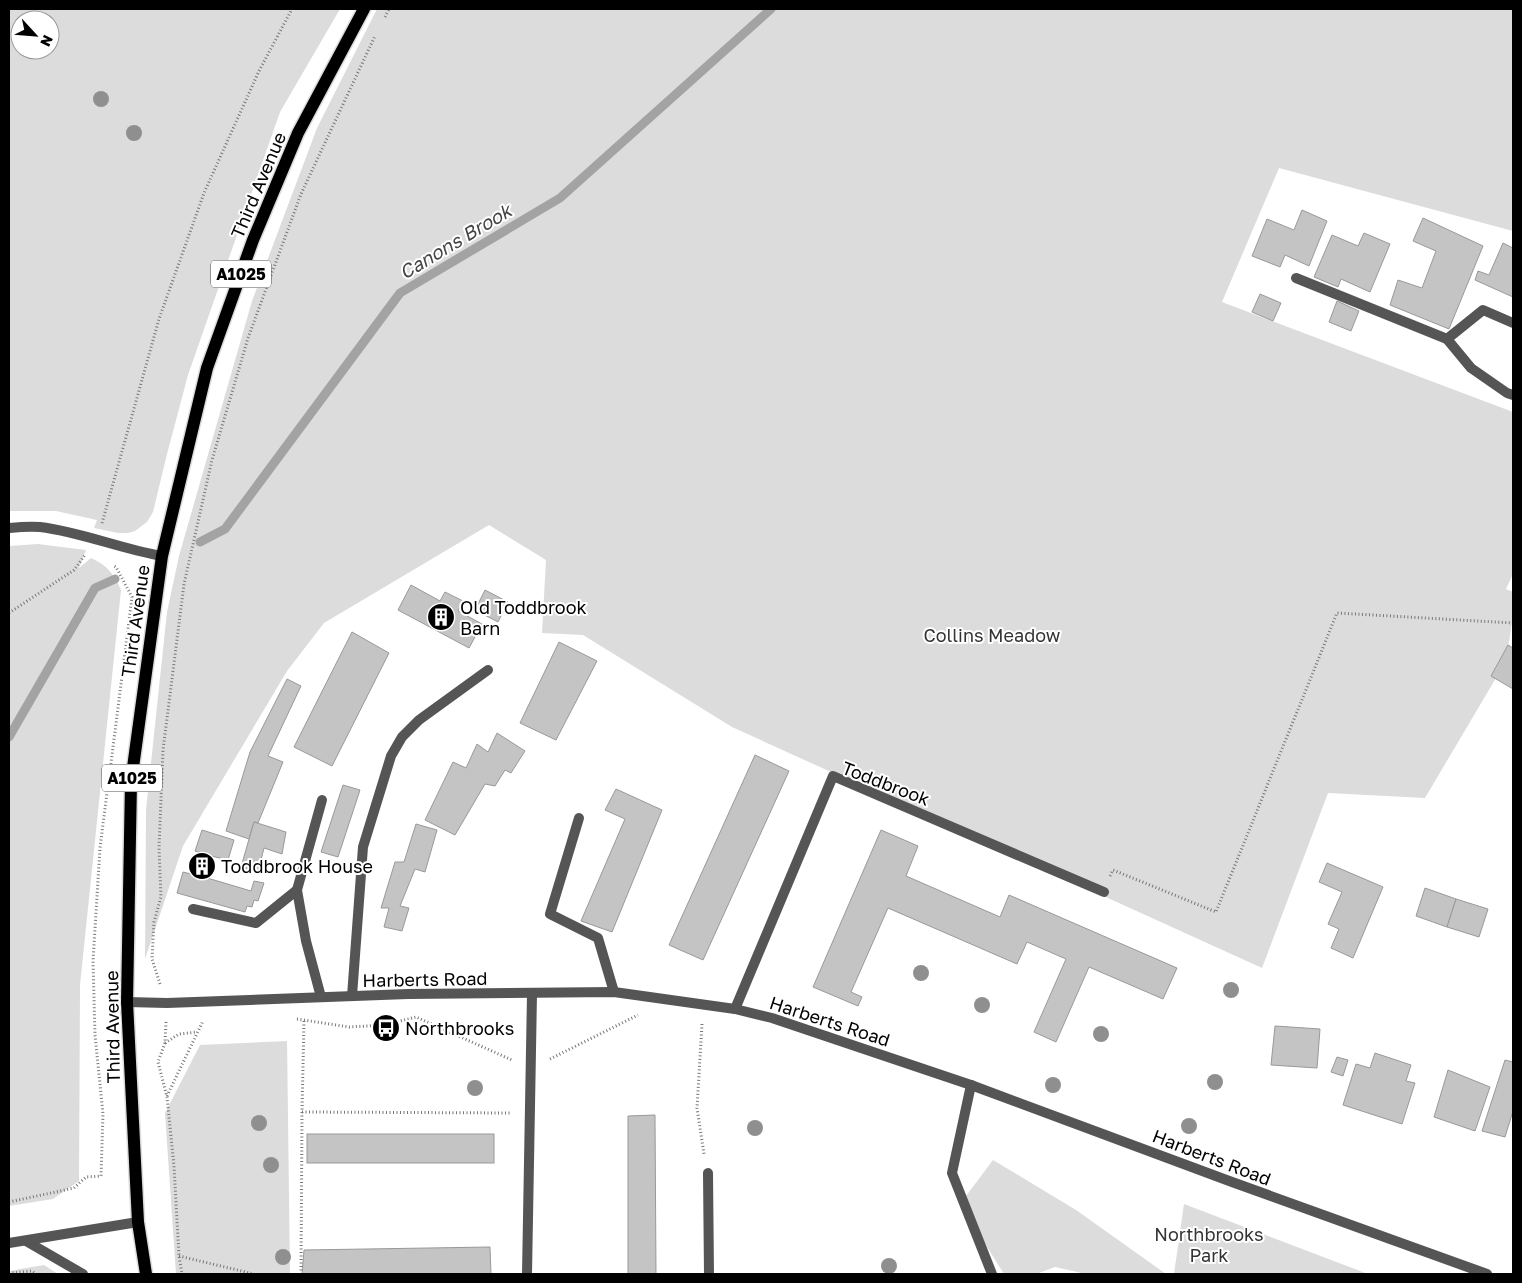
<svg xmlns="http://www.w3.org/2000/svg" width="1522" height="1283" font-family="'Golos Text',sans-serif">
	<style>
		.green { fill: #dcdcdc; fill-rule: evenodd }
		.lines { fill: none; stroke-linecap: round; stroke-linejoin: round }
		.stream { stroke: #a3a3a3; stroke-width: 9 }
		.building { fill: #c4c4c4; stroke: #999 }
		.primary-casing { stroke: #dbdbdb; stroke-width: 15 }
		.path { stroke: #777; stroke-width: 3; stroke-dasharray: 1 2.5; stroke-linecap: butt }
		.service { stroke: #555; stroke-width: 10 }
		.minor { stroke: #555; stroke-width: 10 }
		.tertiary { stroke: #555; stroke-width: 10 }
		.primary { stroke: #000; stroke-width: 12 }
		.tree { fill: #8f8f8f }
		.labels { text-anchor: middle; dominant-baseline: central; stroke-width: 4; stroke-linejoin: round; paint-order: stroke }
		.shield { fill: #fff; stroke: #4c4c4c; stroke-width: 1 }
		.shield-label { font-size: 16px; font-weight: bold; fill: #000 }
		.street-label { font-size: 18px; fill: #000; stroke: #fff }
		.poi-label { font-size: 18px; fill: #000; stroke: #fff; text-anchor: start }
		.park-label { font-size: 18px; fill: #333; stroke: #fff }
		.water-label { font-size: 19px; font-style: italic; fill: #444; stroke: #fff }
	</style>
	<rect width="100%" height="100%" fill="#fff"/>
	<!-- green -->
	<g class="green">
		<path d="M9 9H340L280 112 188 375 167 454 153 512 147 522 135 531 128 533H118L94 528 97 520 56 511H9ZM20 20H50V50H20Z"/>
		<polygon points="377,9 1513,9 1513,231 1279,168 1222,302 1513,412 1513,574 1506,589 1513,592 1513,616 1506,661 1425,798 1328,793 1262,968 732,727 583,635 542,633 546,560 489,525 324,623 287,671 183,846 145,959 146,810 167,612 179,556 252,301 317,128"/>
		<path d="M38 544 86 550 79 568 91 558C107 565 114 574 121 590L80 985 79 1181 53 1199 9 1206V546Z"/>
		<polygon points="287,1041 290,1274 176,1274 165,1113 200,1045"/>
		<polygon points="993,1160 1076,1210 1166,1274 1086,1274 1055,1267 1036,1274 1004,1274 960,1204"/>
		<polygon points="1184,1204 1368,1274 1174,1274"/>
		<polygon points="44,1265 58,1274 9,1274 9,1271"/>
	</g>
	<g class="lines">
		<!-- stream -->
		<g class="stream">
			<polyline points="200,542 225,529 400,293 560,198 771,9"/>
			<polyline points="9,737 95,588 115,579"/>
		</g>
	</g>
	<!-- building -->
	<g class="building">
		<polygon points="1302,210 1327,221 1309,266 1285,255 1280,267 1252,256 1267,219 1294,230"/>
		<polygon points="1423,218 1483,246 1449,329 1390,305 1398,280 1422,288 1436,251 1413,241"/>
		<polygon points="1364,233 1390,244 1370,292 1341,279 1338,287 1314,277 1332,235 1358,246"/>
		<polygon points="1503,243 1513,248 1513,297 1475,280 1478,271 1489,275"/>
		<polygon points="1260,294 1281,303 1273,321 1252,312"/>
		<polygon points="1337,301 1359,311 1351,331 1329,322"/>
		<polygon points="411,585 440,601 445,592 463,601 458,611 482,624 469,648 398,610"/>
		<polygon points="485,590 508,602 498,622 475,610"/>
		<polygon points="352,632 389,653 332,766 294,747"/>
		<polygon points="559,642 597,661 556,740 520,723"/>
		<polygon points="1508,645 1513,648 1513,689 1491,676"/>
		<polygon points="287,679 301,686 268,756 283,762 258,823 254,822 249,839 226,831 250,752"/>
		<polygon points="497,733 525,751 511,773 505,770 495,786 485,784 455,835 425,820 453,762 466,768 477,744 488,752"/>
		<polygon points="755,755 789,771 703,960 669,945"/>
		<polygon points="343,785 360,790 338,857 321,852"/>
		<polygon points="616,789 662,810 612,932 581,921 625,819 605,810"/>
		<polygon points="254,822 286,832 282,854 264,848 258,872 241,867"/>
		<polygon points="416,824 437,830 425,872 415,869 400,906 409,908 402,931 384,927 389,908 381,908 395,862 404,862"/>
		<polygon points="202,830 234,840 228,860 211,856 204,877 251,891 254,881 264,883 258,901 254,900 252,907 247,906 245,912 177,893 183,872 195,875 201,853 195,851"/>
		<polygon points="881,830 918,846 906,876 1000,917 1009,895 1177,968 1163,999 1089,967 1056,1042 1034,1032 1066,959 1027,942 1017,964 888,908 851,992 862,997 858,1006 813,987"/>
		<polygon points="1327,863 1383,887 1353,958 1331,948 1339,929 1328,924 1342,892 1319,882"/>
		<polygon points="1425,888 1456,899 1447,927 1416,916"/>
		<polygon points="1456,899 1488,909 1479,937 1447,927"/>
		<polygon points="1275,1026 1320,1029 1317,1068 1271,1065"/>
		<polygon points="1375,1053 1411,1065 1406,1081 1415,1083 1402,1124 1343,1105 1356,1064 1370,1068"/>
		<polygon points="1337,1057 1348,1060 1343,1076 1331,1072"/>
		<polygon points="1505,1060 1513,1062 1513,1111 1505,1137 1482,1131"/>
		<polygon points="1448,1070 1490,1087 1475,1131 1434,1117"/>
		<polygon points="655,1115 656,1274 628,1274 628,1116"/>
		<rect x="307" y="1134" width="187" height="29"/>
		<polygon points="490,1247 491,1274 302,1274 304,1250"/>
	</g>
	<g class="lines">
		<!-- primary casing -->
		<g class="primary-casing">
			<polyline id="primary" points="146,1274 138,1222 127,1002 131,782 162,556 207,368 253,240 298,133 364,9"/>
		</g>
		<!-- path -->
		<g class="path">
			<polyline points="385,17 389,9"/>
			<polyline points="102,523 159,319 204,193 259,71 292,9"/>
			<polyline points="9,613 74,570 85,555"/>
			<polyline points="110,771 132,597 116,567 114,566"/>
			<polyline points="1110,876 1113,870 1216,912 1337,613 1513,623"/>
			<polyline points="160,984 152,959 154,922 161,897 159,848 163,750 184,584 212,460 248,338 301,194 375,36"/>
			<polyline points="297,1019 349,1027 384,1025 416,1017 512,1060"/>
			<polyline points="166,1022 165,1043 158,1062 167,1097 174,1166 179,1256 182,1274"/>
			<polyline points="702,1024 697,1108 704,1154"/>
			<polyline points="165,1043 179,1034 197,1032"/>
			<polyline points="550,1059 638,1015"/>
			<polyline points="167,1096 203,1021"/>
			<polyline points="302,1112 511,1113"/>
			<polyline points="9,1202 74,1188 86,1177 101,1176 103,1114 95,1035 93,961 100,848 109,777"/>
			<polyline points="179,1256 254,1274"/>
			<polyline points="9,1273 32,1271 36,1274"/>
			<polyline points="301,1274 302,1112 304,1020"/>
		</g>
		<!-- service -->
		<g class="service">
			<polyline points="1296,278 1447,339 1471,368 1507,393 1513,395"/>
			<polyline points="1447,339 1483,310 1513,323"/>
			<polyline points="579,818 550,914 598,938 614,992"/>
			<polyline points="193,909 256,923 297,890"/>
			<polyline points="321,997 306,941 297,890 322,800"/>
			<polyline points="735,1009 833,776 1104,892"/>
		</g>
		<!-- minor -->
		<g class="minor">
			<path d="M9 528C19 527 30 526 40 527 81 532 121 549 162 556"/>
			<polyline points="352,996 363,847 391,756 402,737 419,720 488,670"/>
			<polyline points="127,1002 167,1003 408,994 614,992 735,1009 772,1018 971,1085 1232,1182 1487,1274"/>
			<polyline points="971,1085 952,1173 992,1274"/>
			<polyline points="708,1173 709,1274"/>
			<polyline points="527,1274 532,994"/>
		</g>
		<!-- tertiary -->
		<g class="tertiary">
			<polyline points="26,1241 83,1274"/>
			<polyline points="9,1243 138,1222"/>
		</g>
		<!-- primary -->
		<use href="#primary" class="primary"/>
	</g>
	<!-- trees -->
	<g class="tree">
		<circle cx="101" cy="99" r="8"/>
		<circle cx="134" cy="133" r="8"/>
		<circle cx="921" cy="973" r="8"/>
		<circle cx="1231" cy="990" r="8"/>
		<circle cx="982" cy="1005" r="8"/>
		<circle cx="1101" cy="1034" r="8"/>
		<circle cx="1215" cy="1082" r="8"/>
		<circle cx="1053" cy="1085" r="8"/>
		<circle cx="475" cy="1088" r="8"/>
		<circle cx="259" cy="1123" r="8"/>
		<circle cx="1189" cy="1126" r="8"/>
		<circle cx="755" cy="1128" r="8"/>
		<circle cx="271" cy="1165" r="8"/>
		<circle cx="283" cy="1257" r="8"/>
		<circle cx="889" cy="1266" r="8"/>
	</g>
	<!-- icons -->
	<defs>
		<g id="building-disc" transform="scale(1.4375)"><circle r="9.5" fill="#000" stroke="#fff"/><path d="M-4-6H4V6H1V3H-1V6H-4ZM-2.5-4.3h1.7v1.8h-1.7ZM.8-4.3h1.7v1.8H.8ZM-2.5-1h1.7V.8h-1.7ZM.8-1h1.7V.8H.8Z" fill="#fff"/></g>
		<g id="bus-disc" transform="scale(1.4375)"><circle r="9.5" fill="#000" stroke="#fff"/><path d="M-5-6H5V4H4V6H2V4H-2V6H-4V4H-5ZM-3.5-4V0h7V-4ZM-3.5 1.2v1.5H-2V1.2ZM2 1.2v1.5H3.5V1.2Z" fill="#fff"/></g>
	</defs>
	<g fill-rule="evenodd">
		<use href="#building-disc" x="441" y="617"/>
		<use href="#building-disc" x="202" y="866"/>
		<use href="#bus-disc" x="386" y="1028"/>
	</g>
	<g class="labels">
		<!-- shield labels -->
		<g class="shield">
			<rect x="211" y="260.5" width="60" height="27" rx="4"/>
			<rect x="102" y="764.5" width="60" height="27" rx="4"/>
		</g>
		<g class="shield-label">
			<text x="241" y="274">A1025</text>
			<text x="132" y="778">A1025</text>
		</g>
		<!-- street labels -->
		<g class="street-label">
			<text transform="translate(258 185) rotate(-67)">Third Avenue</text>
			<text transform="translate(135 621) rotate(-82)">Third Avenue</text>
			<text transform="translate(886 783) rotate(21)">Toddbrook</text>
			<text transform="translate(425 979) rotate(-1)">Harberts Road</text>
			<text transform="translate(830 1021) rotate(18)">Harberts Road</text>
			<text transform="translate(112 1027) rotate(-91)">Third Avenue</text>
			<text transform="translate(1212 1157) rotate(21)">Harberts Road</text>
		</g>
		<!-- poi labels -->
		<g class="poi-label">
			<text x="460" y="607">Old Toddbrook<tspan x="460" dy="21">Barn</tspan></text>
			<text x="221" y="866">Toddbrook House</text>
			<text x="405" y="1028">Northbrooks</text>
		</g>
		<!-- park labels -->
		<g class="park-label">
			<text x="992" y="635">Collins Meadow</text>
			<text x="1209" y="1234">Northbrooks<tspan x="1209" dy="21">Park</tspan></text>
		</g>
		<!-- water labels -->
		<g class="water-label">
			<text transform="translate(455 241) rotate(-31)">Canons Brook</text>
		</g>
	</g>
	<!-- border -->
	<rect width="1522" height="1283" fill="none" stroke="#000000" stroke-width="20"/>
	<!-- north arrow -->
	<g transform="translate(35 35) rotate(116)"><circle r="24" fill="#ffffff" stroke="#999999"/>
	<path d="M0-4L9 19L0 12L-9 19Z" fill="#000000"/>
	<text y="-8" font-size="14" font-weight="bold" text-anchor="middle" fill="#000000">N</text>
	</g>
</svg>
